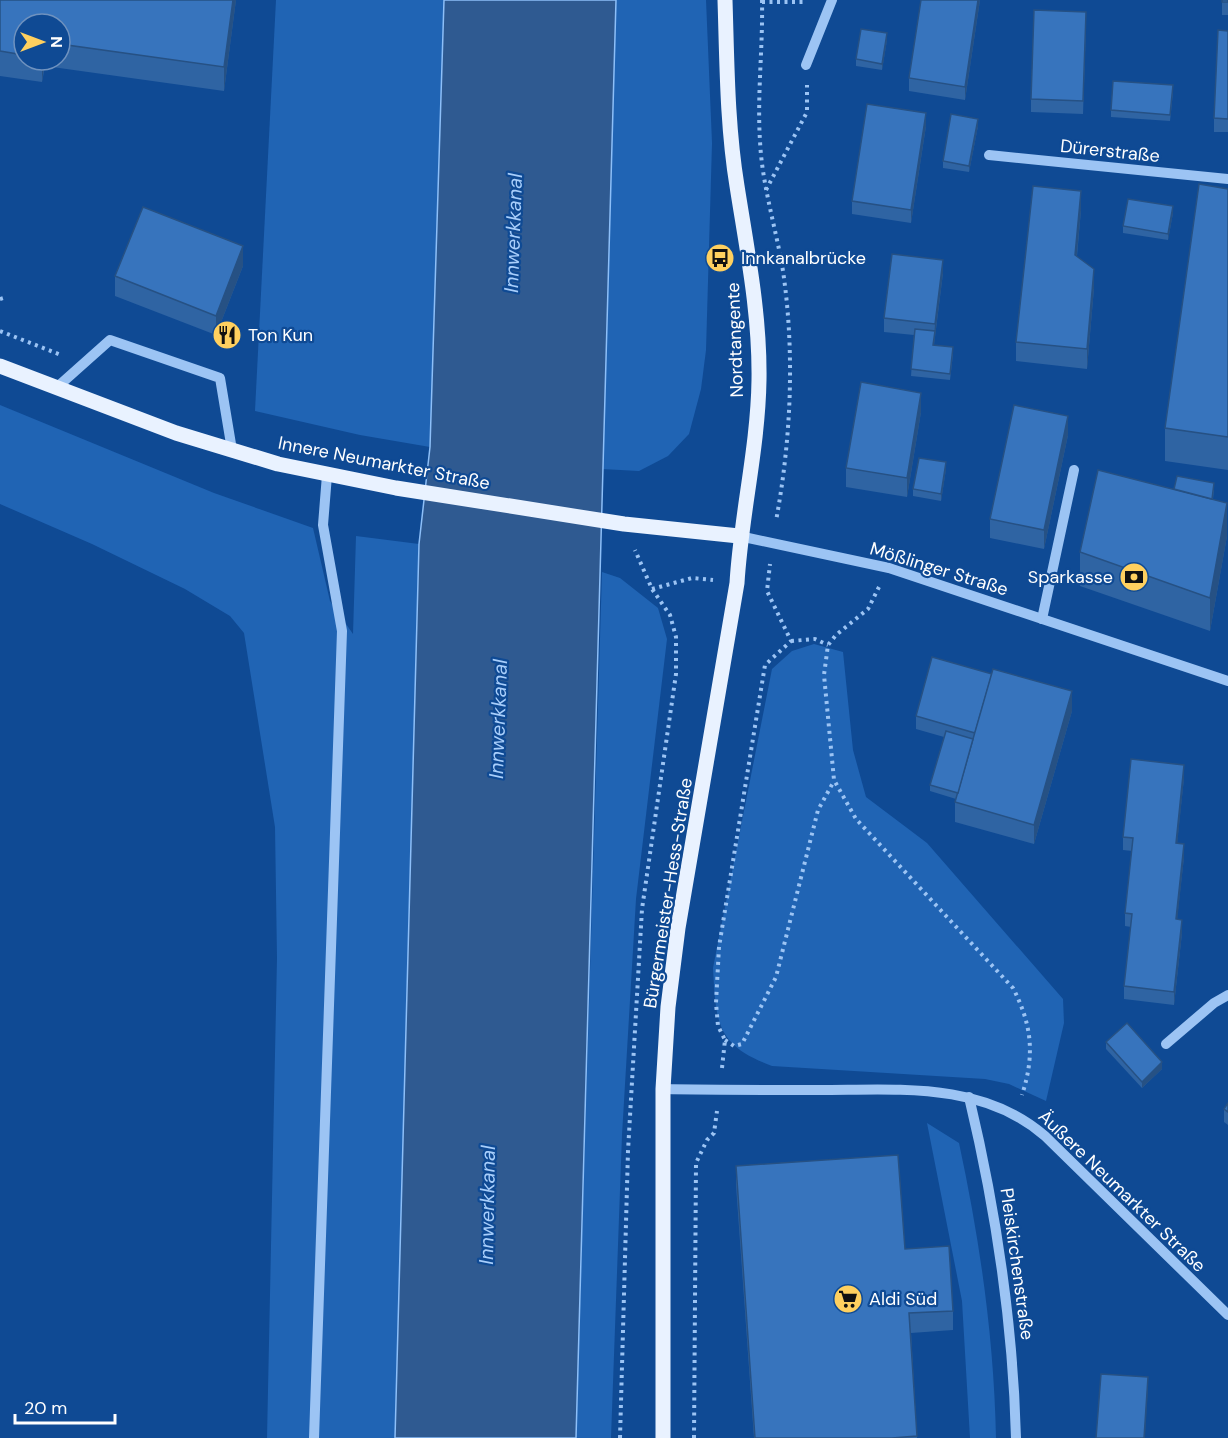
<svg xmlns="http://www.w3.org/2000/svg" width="1228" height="1438" font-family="'DM Sans',sans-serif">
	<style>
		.green { fill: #2064b4 }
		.water { fill: #2f5a91; stroke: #8dbff8; stroke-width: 1.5 }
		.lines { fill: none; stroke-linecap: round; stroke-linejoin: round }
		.path { stroke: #9cc4f4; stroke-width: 4; stroke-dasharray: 3 4.5; stroke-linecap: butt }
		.minor { stroke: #9cc4f4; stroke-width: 10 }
		.major { stroke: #e9f2ff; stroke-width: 15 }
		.wall { fill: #2f64a3; fill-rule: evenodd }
		.shaded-wall { fill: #265184 }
		.building { fill: #3774bd; stroke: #265184; stroke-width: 1.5 }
		.labels { text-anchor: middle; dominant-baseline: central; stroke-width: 4.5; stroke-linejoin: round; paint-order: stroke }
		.street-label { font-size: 18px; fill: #fff; stroke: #0f4a94 }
		.poi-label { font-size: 18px; fill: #fff; stroke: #0f4a94; text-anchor: start }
		.water-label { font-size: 20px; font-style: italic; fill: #a8cefb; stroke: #0f4a94 }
	</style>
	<rect width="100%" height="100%" fill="#0f4a94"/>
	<!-- green -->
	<g class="green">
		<polygon points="276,0 444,0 430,447 360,435 255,411"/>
		<polygon points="616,0 706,0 712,143 706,350 701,389 689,434 668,456 639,471 602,469"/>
		<polygon points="0,405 214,493 313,528 330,601 353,634 356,536 419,544 395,1438 267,1438 277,958 275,827 244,633 230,616 185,589 92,544 0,504"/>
		<polygon points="602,572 620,578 658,608 667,639 636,899 622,1135 611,1438 576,1438"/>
		<path d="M814 644 843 652 853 750 866 797 927 843 1063 999 1064 1023 1046 1101 1009 1084 985 1079 772 1066C716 1045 716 1023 713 968L772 669 792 651Z"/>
		<path d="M927 1123 959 1143C980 1241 994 1338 996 1438H970L962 1301Z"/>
	</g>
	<!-- water -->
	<polygon class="water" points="444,0 616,0 576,1438 395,1438 419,544 430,447"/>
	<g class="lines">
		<!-- path -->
		<g class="path">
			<path d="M762 0C763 47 757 95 760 141 762 185 776 228 783 271 795 353 791 440 776 521"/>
			<polyline points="762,2 807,2"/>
			<polyline points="766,190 807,112 807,85"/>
			<polyline points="0,299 7,297"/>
			<polyline points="0,331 61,355"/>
			<path d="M879 587 868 609 836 635 828 645 824 675 834 780 856 819 1013 988C1032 1025 1035 1055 1022 1095"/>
			<polyline points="652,589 692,578 713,580"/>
			<polyline points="791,641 815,639 828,645"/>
			<polyline points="725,1040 734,1046 742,1044 776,977 818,810 834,781"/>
			<polyline points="722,1068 725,1040 718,1026 716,1003 719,947 765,665 791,641 767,591 770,564"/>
			<polyline points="620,1438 628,1151 642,909 676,674 676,637 670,615 652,589 635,550"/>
			<polyline points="694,1438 696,1163 707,1140 714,1133 717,1111"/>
		</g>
		<!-- minor -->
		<g class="minor">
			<polyline points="806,65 832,0"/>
			<polyline points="989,155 1228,179"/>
			<polyline points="55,389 110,340 220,378 232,450"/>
			<polyline points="739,536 889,568 1228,681"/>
			<polyline points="1042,619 1074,470"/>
			<polyline points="1166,1044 1214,1003 1228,995"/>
			<path d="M663 1089C715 1090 767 1090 819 1090 897 1090 982 1081 1045 1136L1228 1315"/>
			<path d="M969 1097C996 1210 1013 1322 1016 1438"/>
			<polyline points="314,1438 342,631 323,525 327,475"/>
		</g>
		<!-- major -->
		<g class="major">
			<polyline points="0,366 176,433 278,464 396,488 624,524 739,536"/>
			<path d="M663 1438V1089L668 1007 678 928 737 583C741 515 758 448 759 380 760 314 747 250 737 186 727 125 727 62 725 0"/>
		</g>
	</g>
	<!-- wall -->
	<g class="wall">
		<path d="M0 0H236L224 91 45 66 42 82 0 76ZM24 24H60V60H24Z"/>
		<polygon points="921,0 980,0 965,100 909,91 909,78"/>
		<rect x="1222" y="0" width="6" height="15"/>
		<polygon points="1086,25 1083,114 1031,112 1031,99"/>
		<polygon points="1228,31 1228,132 1214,132 1214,118"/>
		<polygon points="887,40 882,70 856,66 856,59"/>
		<polygon points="1173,92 1170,121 1111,117 1111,110"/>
		<polygon points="926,126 911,223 852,214 852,201"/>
		<polygon points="978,126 969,172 943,168 943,161"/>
		<polygon points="1228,189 1228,470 1165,461 1165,428"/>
		<polygon points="1081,210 1077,256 1094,288 1087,369 1016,361 1016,342"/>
		<polygon points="1173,213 1168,240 1123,233 1123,226"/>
		<polygon points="243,266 216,335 115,296 115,276"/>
		<polygon points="943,273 934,345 953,354 950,380 911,376 914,335 884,332 884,318"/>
		<polygon points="921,412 907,497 846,487 846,468"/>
		<polygon points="1068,435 1044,549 990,538 990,519"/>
		<polygon points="946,469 941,501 913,496 913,489"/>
		<polygon points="1174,489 1214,490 1213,499 1227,536 1210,631 1080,586 1080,552"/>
		<polygon points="1072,711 1034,844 955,822 955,802 956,799 930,791 930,785 944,737 916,729 916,716"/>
		<polygon points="1184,778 1177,843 1184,857 1177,919 1182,933 1174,1005 1124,999 1124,986 1131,927 1125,926 1125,913 1132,851 1123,850 1123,837"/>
		<polygon points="1106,1042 1162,1069 1142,1088 1106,1049"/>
		<polygon points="1228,1103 1228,1125 1224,1122 1224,1109"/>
		<polygon points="736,1166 905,1249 953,1311 953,1330 911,1333 917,1438 754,1438 736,1185"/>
	</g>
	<!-- shaded-wall -->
	<g class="shaded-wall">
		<polygon points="233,0 236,0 224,91 224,67"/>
		<polygon points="978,0 980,0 965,100 965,87"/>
		<polygon points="887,33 887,40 882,70 882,64"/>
		<polygon points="42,60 45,60 42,82"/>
		<polygon points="926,113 926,126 911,223 911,210"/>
		<polygon points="978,119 978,126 969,172 969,166"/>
		<polygon points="1081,191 1081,210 1075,274 1075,255"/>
		<polygon points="1173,206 1173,213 1168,240 1168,234"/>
		<polygon points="243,246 243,266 216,335 216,316"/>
		<polygon points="943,260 943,273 933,352 935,324"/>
		<polygon points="1094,269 1094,288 1087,369 1087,349"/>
		<polygon points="921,393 921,412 907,497 907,478"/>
		<polygon points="1068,416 1068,435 1044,549 1044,530"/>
		<polygon points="946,462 946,469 941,501 941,494"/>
		<polygon points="1227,503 1227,536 1210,631 1210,598"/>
		<polygon points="1072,691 1072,711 1034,844 1034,825"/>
		<polygon points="1184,765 1184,778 1176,856 1176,843"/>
		<polygon points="1184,844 1184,857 1176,932 1176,919"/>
		<polygon points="1182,920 1182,933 1174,1005 1174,992"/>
		<polygon points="1162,1062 1162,1069 1142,1088 1142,1082"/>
		<polygon points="1148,1377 1148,1390 1145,1438 1144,1438"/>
	</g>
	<!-- building -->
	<g class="building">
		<polygon points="0,0 233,0 224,67 60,44 60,24 24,24 24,55 0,51"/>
		<polygon points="921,0 978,0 965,87 909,78"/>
		<rect x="1222" y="0" width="6" height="2"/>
		<polygon points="1034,10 1086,12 1083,101 1031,99"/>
		<polygon points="861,29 887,33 882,64 856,59"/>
		<polygon points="1218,30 1228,31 1228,119 1214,118"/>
		<polygon points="1113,81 1173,85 1170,115 1111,110"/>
		<polygon points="867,104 926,113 911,210 852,201"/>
		<polygon points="951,114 978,119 969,166 943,161"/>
		<polygon points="1199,184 1228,189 1228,437 1165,428"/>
		<polygon points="1033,186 1081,191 1075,255 1094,269 1087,349 1016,342"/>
		<polygon points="1128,199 1173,206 1168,234 1123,226"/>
		<polygon points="143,207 243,246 216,316 115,276"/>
		<polygon points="892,254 943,260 935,324 884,318"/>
		<polygon points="915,329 935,331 933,345 953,347 950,374 911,369"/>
		<polygon points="861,382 921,393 907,478 846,468"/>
		<polygon points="1014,405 1068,416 1044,530 990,519"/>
		<polygon points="919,458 946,462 941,494 913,489"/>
		<polygon points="1098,470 1227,503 1210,598 1080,552"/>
		<polygon points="1177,476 1214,483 1212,499 1174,489"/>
		<polygon points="932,657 992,674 975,733 916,716"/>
		<polygon points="993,669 1072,691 1034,825 955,802"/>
		<polygon points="946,731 973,739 958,793 930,785"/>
		<polygon points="1131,759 1184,765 1176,843 1184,844 1176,919 1182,920 1174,992 1124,986 1132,914 1125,913 1133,838 1123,837"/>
		<polygon points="1127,1023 1162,1062 1142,1082 1106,1042"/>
		<polygon points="1228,1103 1228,1112 1224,1109"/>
		<polygon points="898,1155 905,1249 949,1246 953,1311 909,1313 917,1436 892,1438 755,1438 736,1166"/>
		<polygon points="1101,1374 1148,1377 1144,1438 1096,1438"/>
	</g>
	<!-- icons -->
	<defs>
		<g id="bus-disc" transform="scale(1.5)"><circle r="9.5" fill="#ffd05f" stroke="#0f4a94"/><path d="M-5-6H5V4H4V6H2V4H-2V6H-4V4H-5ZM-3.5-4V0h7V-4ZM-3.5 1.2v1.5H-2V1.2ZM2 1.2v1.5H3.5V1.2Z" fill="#111"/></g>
		<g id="restaurant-disc" transform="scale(1.5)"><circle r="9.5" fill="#ffd05f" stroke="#0f4a94"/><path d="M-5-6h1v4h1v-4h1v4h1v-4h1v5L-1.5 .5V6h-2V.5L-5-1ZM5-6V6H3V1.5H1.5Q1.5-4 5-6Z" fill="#111"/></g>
		<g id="bank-disc" transform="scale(1.5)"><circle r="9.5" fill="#ffd05f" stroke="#0f4a94"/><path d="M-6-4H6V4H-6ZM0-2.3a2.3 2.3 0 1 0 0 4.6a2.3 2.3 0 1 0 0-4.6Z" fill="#111"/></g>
		<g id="supermarket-disc" transform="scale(1.5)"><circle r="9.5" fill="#ffd05f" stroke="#0f4a94"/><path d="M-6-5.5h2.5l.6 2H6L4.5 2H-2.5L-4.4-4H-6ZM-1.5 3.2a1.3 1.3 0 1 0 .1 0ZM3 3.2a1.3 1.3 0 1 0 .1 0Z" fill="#111"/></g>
	</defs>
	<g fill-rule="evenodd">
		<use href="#bus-disc" x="720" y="258"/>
		<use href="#restaurant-disc" x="227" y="335"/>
		<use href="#bank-disc" x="1134" y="577"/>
		<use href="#supermarket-disc" x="848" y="1299"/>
	</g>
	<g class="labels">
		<!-- street labels -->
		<g class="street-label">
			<text transform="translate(1110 151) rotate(6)">Dürerstraße</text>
			<text transform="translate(735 340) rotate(-92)">Nordtangente</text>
			<text transform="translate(384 463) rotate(11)">Innere Neumarkter Straße</text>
			<text transform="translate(939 569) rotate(17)">Mößlinger Straße</text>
			<text transform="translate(668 893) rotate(-81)">Bürgermeister-Hess-Straße</text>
			<text transform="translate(1122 1191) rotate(44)">Äußere Neumarkter Straße</text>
			<text transform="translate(1017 1264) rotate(82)">Pleiskirchenstraße</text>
		</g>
		<!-- poi labels -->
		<g class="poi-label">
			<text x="741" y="258">Innkanalbrücke</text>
			<text x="248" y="335">Ton Kun</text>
			<text x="1113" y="577" text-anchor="end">Sparkasse</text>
			<text x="869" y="1299">Aldi Süd</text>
		</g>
		<!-- water labels -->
		<g class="water-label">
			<text transform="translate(513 233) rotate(-88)">Innwerkkanal</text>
			<text transform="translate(498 719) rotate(-88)">Innwerkkanal</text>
			<text transform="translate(487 1205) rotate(-89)">Innwerkkanal</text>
		</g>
	</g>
	<!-- north arrow -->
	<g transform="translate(42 42) rotate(90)"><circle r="28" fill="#0f4a94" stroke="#6f92bf" stroke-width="1.5"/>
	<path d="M0-4.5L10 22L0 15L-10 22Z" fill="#ffd05f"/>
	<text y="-9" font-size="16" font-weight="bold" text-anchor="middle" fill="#ffffff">N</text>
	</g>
	<!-- scale -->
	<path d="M15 1414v9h100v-9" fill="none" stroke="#ffffff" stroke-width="3"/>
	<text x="24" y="1414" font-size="18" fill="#ffffff" stroke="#0f4a94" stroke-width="4.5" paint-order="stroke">20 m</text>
</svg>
